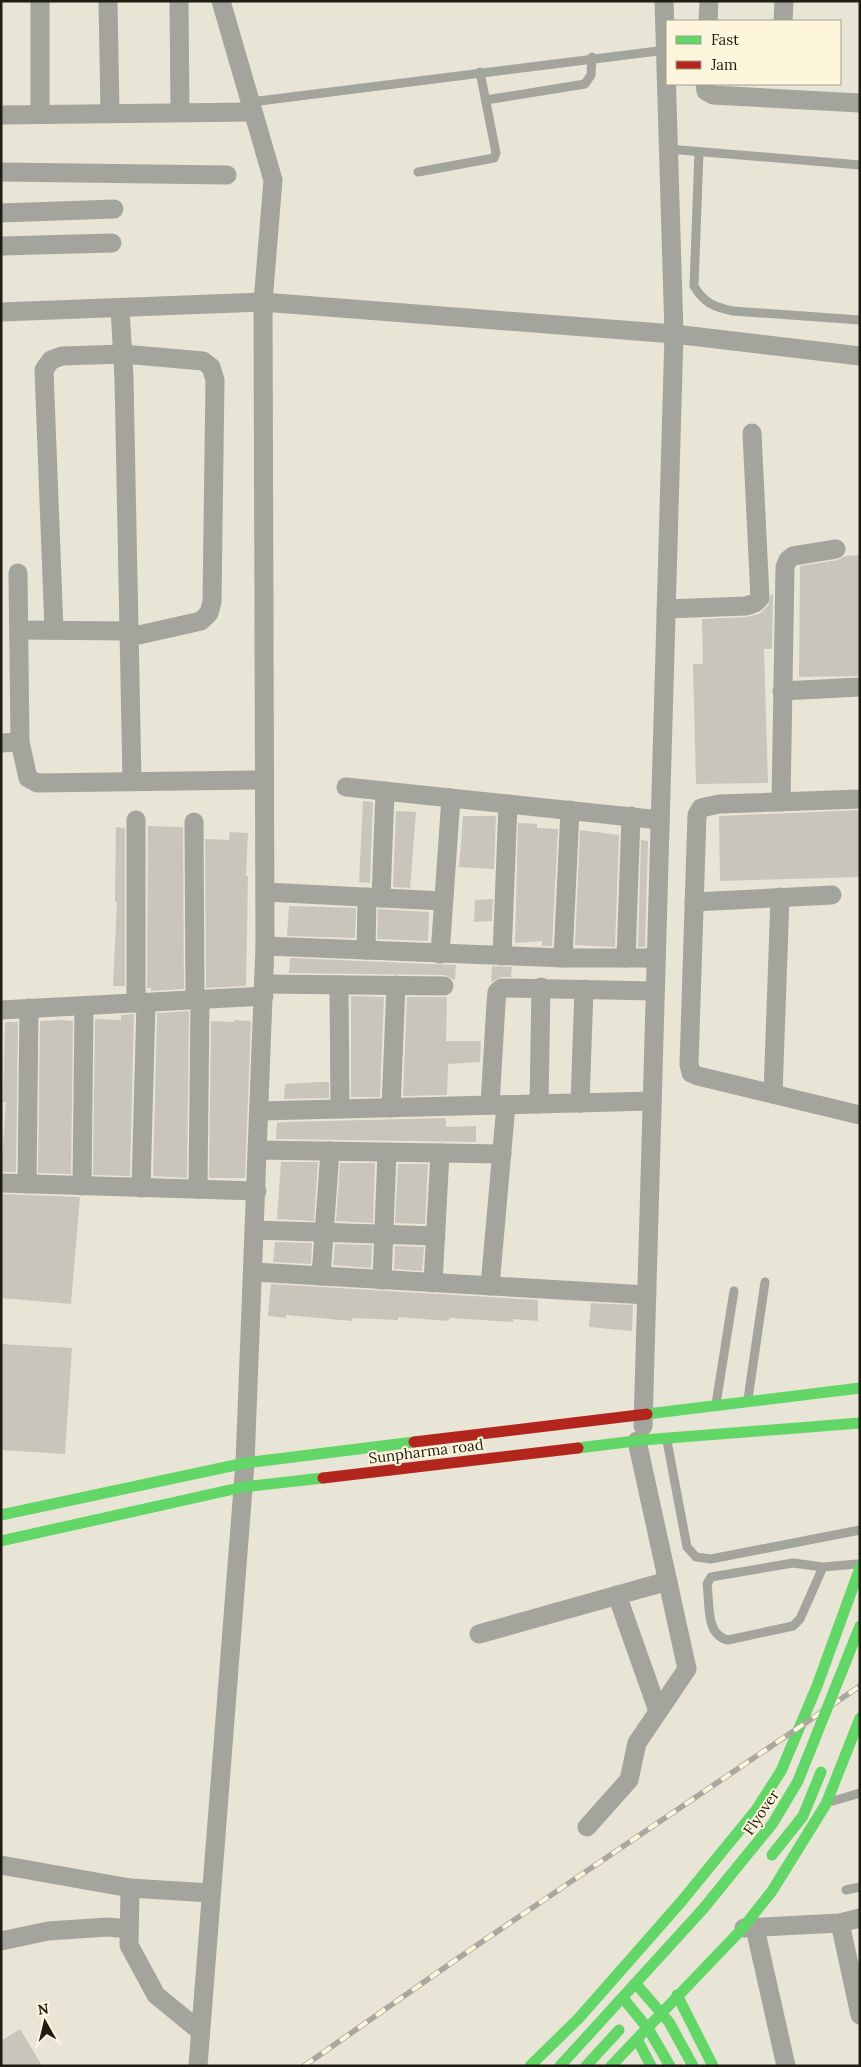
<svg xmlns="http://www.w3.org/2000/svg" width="861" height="2067" font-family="Lora,serif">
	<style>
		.building { fill: #cac5ba }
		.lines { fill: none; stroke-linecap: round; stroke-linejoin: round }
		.lane { stroke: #a3a49c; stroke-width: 9 }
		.street { stroke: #a3a49c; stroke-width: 19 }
		.fast { stroke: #63d668; stroke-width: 11 }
		.jam { stroke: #b3261e; stroke-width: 11 }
		.rail-casing { stroke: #a8a89f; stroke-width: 5.5 }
		.rail { stroke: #fdf6dc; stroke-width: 4; stroke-dasharray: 11; stroke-linecap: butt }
		.fast-bridge { stroke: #63d668; stroke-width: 11 }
		.labels { text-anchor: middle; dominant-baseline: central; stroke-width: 4; stroke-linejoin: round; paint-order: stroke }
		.street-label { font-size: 15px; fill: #1e1c13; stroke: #fdf6dc }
	</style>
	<rect width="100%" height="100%" fill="#e8e4d6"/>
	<!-- building -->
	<g class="building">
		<polygon points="860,555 860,676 799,677 800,566 838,560 845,556"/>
		<polygon points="773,594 772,649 764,649 768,783 696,784 693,664 703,664 702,619 746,617 759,614 768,606 771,595"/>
		<polygon points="363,801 373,802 370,883 359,882"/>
		<polygon points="860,810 860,877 720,881 719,816"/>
		<polygon points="396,811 416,812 410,888 393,887"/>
		<polygon points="463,816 496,816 494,869 459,867"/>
		<polygon points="518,823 537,824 537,828 558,829 552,946 542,946 542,941 515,943"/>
		<polygon points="148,826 183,827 184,989 151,991 151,988 147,988"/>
		<polygon points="116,827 125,828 125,986 113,986 117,902 115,902"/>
		<polygon points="580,830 619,835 615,947 575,945"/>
		<polygon points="230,832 248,833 246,876 248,876 246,986 206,988 205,839 229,840"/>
		<polygon points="641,840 648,841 645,947 638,947"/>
		<polygon points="493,899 492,921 474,922 475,900"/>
		<polygon points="289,906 356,908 355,938 287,936"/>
		<polygon points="378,909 429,912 428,941 377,939"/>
		<polygon points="290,958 456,965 455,980 444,975 289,973"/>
		<polygon points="492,966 512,967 511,977 502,977 491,982"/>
		<polygon points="351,996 384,997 380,1097 351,1097"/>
		<polygon points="407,997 447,997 446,1041 481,1041 480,1062 448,1064 447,1095 403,1096"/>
		<polygon points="189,1011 187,1178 153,1176 157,1013"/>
		<polygon points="134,1014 130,1176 93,1175 95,1019 121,1020 121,1015"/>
		<polygon points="62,1020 73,1021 71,1174 38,1173 40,1021"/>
		<polygon points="234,1020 251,1021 245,1178 209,1178 211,1021 234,1022"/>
		<polygon points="5,1022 18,1022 16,1172 1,1172 6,1102 3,1102"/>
		<polygon points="318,1082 329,1082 329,1098 284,1099 285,1084"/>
		<polygon points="446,1118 446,1127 476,1126 476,1142 276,1139 277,1123 283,1122"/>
		<polygon points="281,1162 318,1162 314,1221 277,1219"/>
		<polygon points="340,1163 375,1163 373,1223 336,1221"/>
		<polygon points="398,1164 428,1164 425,1224 395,1223"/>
		<polygon points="1,1194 80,1197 71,1304 1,1298"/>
		<polygon points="275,1242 312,1243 311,1264 273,1262"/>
		<polygon points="335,1244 372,1245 371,1268 333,1265"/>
		<polygon points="395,1246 424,1247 422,1271 394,1269"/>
		<polygon points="271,1284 538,1300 538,1321 513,1319 513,1322 449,1318 449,1321 398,1317 398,1320 352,1318 352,1321 286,1315 286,1318 268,1316"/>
		<polygon points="591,1303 633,1305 632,1331 589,1327"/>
		<polygon points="1,1344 72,1348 65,1454 1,1450"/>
		<polygon points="20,2029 42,2066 1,2066 1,2041"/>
	</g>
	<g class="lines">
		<!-- lane -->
		<g class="lane">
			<polyline points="486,100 585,84 591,75 592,57"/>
			<polyline points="251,102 666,50"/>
			<polyline points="668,149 860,165"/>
			<path d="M699 152 694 286C704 303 714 307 733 311L860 320"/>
			<polyline points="418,172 494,158 496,153 480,72"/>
			<polyline points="748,1399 765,1282"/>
			<polyline points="716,1404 734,1291"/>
			<polyline points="667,1441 687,1547 696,1557 711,1559 860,1530"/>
			<path d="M823 1567 800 1619 793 1626 728 1640C705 1635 710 1603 707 1584L711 1577 793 1563 823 1567 857 1564"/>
			<polyline points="833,1801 860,1793"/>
			<polyline points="846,1890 860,1887"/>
		</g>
		<!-- street -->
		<g class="street">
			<polyline points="108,1 110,113"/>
			<polyline points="179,1 180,112"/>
			<polyline points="708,21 709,1"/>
			<polyline points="783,21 784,1"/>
			<polyline points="705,84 706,91 713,95 860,103"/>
			<polyline points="40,114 40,1"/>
			<polyline points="1,115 253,112"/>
			<polyline points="1,172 227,175"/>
			<polyline points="1,213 114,209"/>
			<polyline points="1,246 112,243"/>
			<polyline points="120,308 124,378 132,781"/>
			<polyline points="1,312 263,302 674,334 860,356"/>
			<polyline points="18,573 20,742 28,778 37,783 264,780"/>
			<polyline points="666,609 746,606 755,603 760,598 752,433"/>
			<polyline points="19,630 130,631"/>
			<polyline points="54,630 44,370 51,360 62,356 123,354 203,361 211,367 215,380 212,602 209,613 201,621 130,637"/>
			<polyline points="782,691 860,687"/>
			<polyline points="1,743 20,742"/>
			<polyline points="346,787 660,820"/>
			<polyline points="860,799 719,804 701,808 697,815 689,1064 691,1073 698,1076 860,1115"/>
			<polyline points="781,802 785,567 788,560 793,556 836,549"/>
			<polyline points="194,822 195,1000"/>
			<polyline points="265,892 443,901"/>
			<polyline points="381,898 385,791"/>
			<polyline points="694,902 832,895"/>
			<polyline points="265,946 563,958 656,958"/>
			<polyline points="366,950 367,897"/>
			<polyline points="440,954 451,798"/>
			<polyline points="502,956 508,804"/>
			<polyline points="563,958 570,810"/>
			<polyline points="626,958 631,816"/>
			<polyline points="264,984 444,986"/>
			<polyline points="339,985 340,1109"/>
			<polyline points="136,1003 136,820"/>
			<polyline points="1,1010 264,996"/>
			<polyline points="773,1094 780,897"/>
			<polyline points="580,1103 584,989"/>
			<polyline points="539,1104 541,987"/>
			<polyline points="490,1105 496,1003 497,992 502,988 655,991"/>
			<polyline points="391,1108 396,985"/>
			<polyline points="260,1111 652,1101"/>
			<polyline points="258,1150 502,1154"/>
			<polyline points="1,1183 257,1191"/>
			<polyline points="27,1184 29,1008"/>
			<polyline points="82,1186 84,1006"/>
			<polyline points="141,1188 146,1003"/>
			<polyline points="198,1189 200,1000"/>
			<polyline points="255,1230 436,1236"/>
			<polyline points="254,1272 647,1295"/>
			<polyline points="321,1276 330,1151"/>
			<polyline points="382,1280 387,1152"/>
			<polyline points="433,1283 440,1153"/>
			<polyline points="490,1286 506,1105"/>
			<polyline points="643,1426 674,334 664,1"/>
			<polyline points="617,1595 658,1711"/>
			<polyline points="479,1634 668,1581"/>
			<polyline points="587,1827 629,1780 637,1743 687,1669 637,1441"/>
			<polyline points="1,1865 130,1888 129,1945 156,1995 200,2031"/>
			<polyline points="130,1888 211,1893"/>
			<polyline points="840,1923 860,2015"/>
			<polyline points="744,1928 840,1923 860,1918"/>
			<polyline points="755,1928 786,2066"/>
			<polyline points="1,1941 48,1931 108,1927 129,1929"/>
			<polyline points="198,2066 245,1463 265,946 263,302 273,180 221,1"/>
		</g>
		<!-- fast -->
		<g class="fast">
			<polyline points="647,1414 860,1388"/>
			<polyline points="578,1448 643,1440 860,1423"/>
			<polyline points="1,1515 245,1463 414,1442"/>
			<polyline points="1,1541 243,1487 323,1478"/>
			<polyline points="677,1995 713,2066"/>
			<polyline points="637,2039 651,2066"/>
			<polyline points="530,2066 579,2018 681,1902 756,1810 781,1771 817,1686 860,1568"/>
			<polyline points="611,2066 742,1929 772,1891 826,1804 860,1718"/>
		</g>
		<!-- jam -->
		<g class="jam">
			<polyline points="414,1442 647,1414"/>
			<polyline points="323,1478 578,1448"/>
		</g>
		<!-- rail casing -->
		<g class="rail-casing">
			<polyline id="rail" points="304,2066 467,1952 860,1686"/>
		</g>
		<!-- rail -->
		<use href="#rail" class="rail"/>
		<!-- fast-bridge -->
		<g class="fast-bridge">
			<polyline points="772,1855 803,1816 821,1772"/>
			<polyline points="636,1984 669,2022 693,2066"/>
			<polyline points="623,1998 649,2030 670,2066"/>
			<polyline points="560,2066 703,1909 773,1823 798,1781 860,1626"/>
			<polyline points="586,2066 619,2030"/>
		</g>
	</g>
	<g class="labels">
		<!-- street labels -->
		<g class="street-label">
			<text transform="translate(426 1451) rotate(-7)">Sunpharma road</text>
			<text transform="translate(761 1812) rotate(-56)">Flyover</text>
		</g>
	</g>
	<!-- border -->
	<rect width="861" height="2067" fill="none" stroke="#1e1c13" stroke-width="5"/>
	<!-- legend -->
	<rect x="666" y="20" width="175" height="65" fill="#fdf6dc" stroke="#a49f8c"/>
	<rect x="676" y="36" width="25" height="8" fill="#63d668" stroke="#a49f8c"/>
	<text x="711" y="45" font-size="15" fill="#1e1c13">Fast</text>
	<rect x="676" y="61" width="25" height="8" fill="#b3261e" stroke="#a49f8c"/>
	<text x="711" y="70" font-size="15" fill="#1e1c13">Jam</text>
	<!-- north arrow -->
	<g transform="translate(45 2022) rotate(352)" stroke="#fdf6dc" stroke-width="4" paint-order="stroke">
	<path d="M0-4L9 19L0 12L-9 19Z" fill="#1e1c13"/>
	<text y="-8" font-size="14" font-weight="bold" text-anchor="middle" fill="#1e1c13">N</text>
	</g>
</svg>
